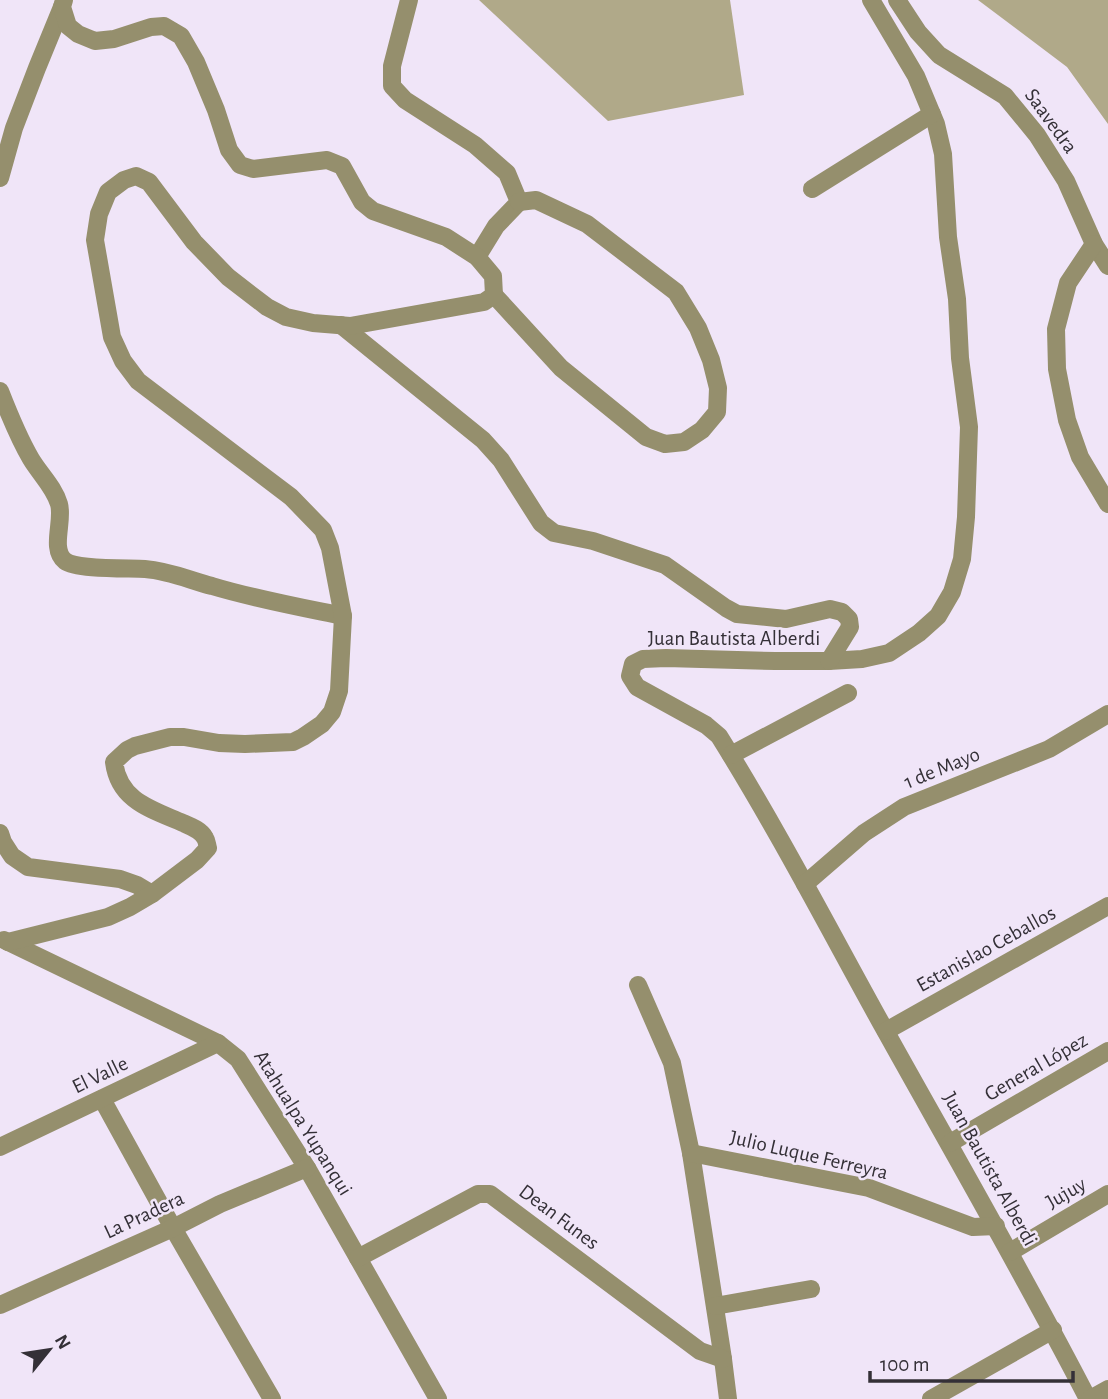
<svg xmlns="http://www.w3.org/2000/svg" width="1108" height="1399" font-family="'Alegreya Sans',sans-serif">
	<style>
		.forest { fill: #b0a989 }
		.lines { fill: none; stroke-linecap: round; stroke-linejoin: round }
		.minor { stroke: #958f6d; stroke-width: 18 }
		.labels { text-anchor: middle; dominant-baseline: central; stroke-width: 5; stroke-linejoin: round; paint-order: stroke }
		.street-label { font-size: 21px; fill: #343037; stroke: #f0e5f8 }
	</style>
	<rect width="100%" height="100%" fill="#f0e5f8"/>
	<!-- forest -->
	<g class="forest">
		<polygon points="479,0 730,0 744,95 608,121"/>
		<polygon points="978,0 1108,0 1108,124 1067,67"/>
	</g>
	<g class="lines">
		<!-- minor -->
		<g class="minor">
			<polyline points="409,0 392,66 392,86 405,100 475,145 507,173 519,202 496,226 477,257"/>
			<path d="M871 0 916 76 936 124 943 154 948 237 957 299 960 358 969 427 966 517 962 559 952 592 938 616 919 633 889 653 862 659 829 661H775L666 658 643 659 633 664 630 676 637 687 706 725 719 736C779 832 831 933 886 1032 954 1154 1024 1275 1088 1399"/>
			<polyline points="897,0 918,32 939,55 1005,96 1037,135 1066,181 1094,244 1108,266"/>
			<polyline points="0,178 14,128 37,68 62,7"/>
			<polyline points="812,189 932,114"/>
			<polyline points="1094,244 1068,283 1056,329 1057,369 1067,420 1080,457 1108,504"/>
			<polyline points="494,295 561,368 646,437 665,444 684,442 702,430 717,412 718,388 711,360 698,328 676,292 587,224 536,200 519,202"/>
			<polyline points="341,325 483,440 501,460 541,523 554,533 593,541 665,565 726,608 737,614 786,619 830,609 842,612 849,619 850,627 829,661"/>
			<path d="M0 391C9 414 18 437 31 459 40 474 54 487 59 504 64 521 50 549 65 561 77 570 128 568 145 569 170 571 189 580 212 586 255 599 299 607 343 616"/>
			<polyline points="731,755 848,693"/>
			<polyline points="0,833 3,842 12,856 28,867 120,879 137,885 152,894"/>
			<polyline points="805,884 864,833 904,807 1049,749 1108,714"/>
			<polyline points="4,940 218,1043 238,1059 307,1168 438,1399"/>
			<path d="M8 942 108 917 130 907 152 894 197 860 208 848C207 845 207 841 205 838 201 830 190 826 183 823 151 809 119 801 114 762L127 750 135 746 170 737H184L219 743 245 744 293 742 303 737 322 724 332 712 339 691 343 616 330 548 323 530 291 497 138 381 123 361 112 337 95 240 99 214 108 192 124 180 136 176 149 182 194 242 228 277 267 307 286 317 313 323 350 326 484 302 494 295 493 276 477 257 446 237 373 211 362 202 342 166 327 160 253 169 240 165 229 150 216 110 196 62 181 36 164 26 151 27 114 39 95 41 78 34 68 26 62 7 64 0"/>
			<polyline points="638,985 672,1063 691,1153 723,1359 728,1399"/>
			<polyline points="886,1031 1108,906"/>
			<polyline points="102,1099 173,1228 272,1399"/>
			<polyline points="950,1143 1108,1051"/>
			<polyline points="0,1147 218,1043"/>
			<polyline points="691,1153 869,1188 973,1227 996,1226"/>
			<polyline points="1010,1252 1108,1194"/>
			<polyline points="358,1258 478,1194 490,1194 700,1351 723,1359"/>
			<polyline points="0,1305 173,1228 220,1204 307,1168"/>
			<polyline points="715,1306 811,1289"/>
			<polyline points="931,1399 1053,1330"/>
			<polyline points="1090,1399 1108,1389"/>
		</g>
	</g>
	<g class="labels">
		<!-- street labels -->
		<g class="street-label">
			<text transform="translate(1051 121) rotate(54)">Saavedra</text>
			<text x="734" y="638">Juan Bautista Alberdi</text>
			<text transform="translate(942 768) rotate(-22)">1 de Mayo</text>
			<text transform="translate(986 949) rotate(-29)">Estanislao Ceballos</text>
			<text transform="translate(1036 1067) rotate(-30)">General López</text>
			<text transform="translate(100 1075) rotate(-26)">El Valle</text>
			<text transform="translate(303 1123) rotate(58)">Atahualpa Yupanqui</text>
			<text transform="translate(809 1155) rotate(13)">Julio Luque Ferreyra</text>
			<text transform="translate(990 1169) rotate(61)">Juan Bautista Alberdi</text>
			<text transform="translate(1066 1193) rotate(-30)">Jujuy</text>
			<text transform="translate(144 1215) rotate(-25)">La Pradera</text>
			<text transform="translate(559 1217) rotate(37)">Dean Funes</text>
		</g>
	</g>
	<!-- north arrow -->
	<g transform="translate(49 1350) rotate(60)" stroke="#f0e5f8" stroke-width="5" paint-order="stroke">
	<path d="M0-5L12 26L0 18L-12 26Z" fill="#343037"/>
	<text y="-10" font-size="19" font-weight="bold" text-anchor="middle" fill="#343037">N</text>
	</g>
	<!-- scale -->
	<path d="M870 1371v10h203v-10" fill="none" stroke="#343037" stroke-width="3.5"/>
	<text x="880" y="1371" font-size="21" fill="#343037" stroke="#f0e5f8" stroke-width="5" paint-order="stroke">100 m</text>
</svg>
